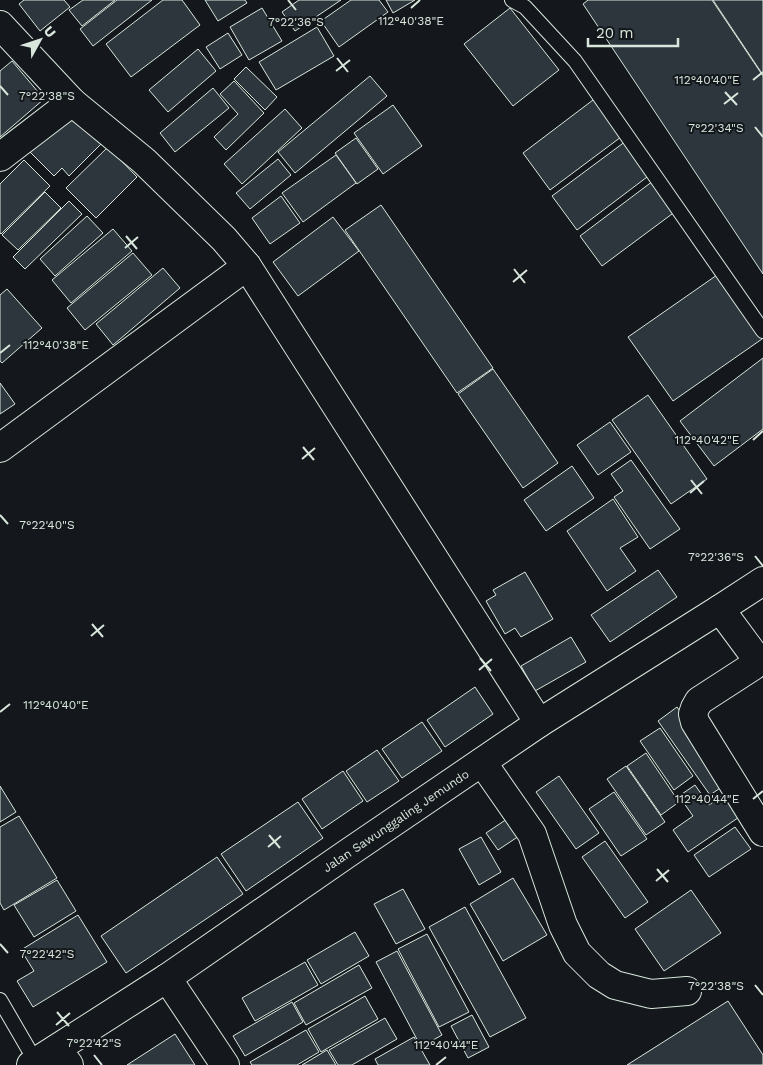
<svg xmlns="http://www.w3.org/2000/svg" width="763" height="1065" font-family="'Work Sans',sans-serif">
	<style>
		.building { fill: #2c363c; stroke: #d8e6dc }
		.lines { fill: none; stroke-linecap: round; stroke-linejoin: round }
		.service-casing { stroke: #d8e6dc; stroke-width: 16 }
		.minor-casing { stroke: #d8e6dc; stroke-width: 30 }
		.secondary-casing { stroke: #d8e6dc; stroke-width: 30 }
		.service { stroke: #14181c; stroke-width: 14 }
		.minor { stroke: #14181c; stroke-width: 28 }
		.secondary { stroke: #14181c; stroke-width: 28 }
		.ticks { fill: none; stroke: #d8e6dc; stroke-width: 2 }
		.labels { text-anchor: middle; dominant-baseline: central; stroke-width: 4; stroke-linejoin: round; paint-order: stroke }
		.street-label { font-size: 12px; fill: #d8e6dc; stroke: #14181c }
		.ticks-label { font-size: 12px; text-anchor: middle; fill: #d8e6dc; stroke: #14181c; stroke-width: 4; stroke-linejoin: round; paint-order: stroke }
	</style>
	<rect width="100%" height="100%" fill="#14181c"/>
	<!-- building -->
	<g class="building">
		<polygon points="24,0 64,0 70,7 40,31 19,4"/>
		<polygon points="83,0 115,0 82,26 69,10"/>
		<polygon points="117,0 152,0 93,46 80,29"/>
		<polygon points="163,0 182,0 200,25 131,77 106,44"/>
		<polygon points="205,0 245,0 247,3 218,21"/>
		<polygon points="299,0 341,0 295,31 282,12"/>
		<polygon points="351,0 379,0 388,12 339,47 321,21"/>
		<polygon points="386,0 415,0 393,13"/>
		<polygon points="588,0 712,0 763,76 763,274 583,4"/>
		<polygon points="713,0 763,0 763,75"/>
		<polygon points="262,8 282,41 249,60 230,27"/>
		<polygon points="510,8 559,70 513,106 464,44"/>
		<polygon points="317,27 334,56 276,90 259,62"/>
		<polygon points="228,33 242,55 220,69 206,47"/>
		<polygon points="198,49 216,71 168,112 149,90"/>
		<polygon points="12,61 44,99 0,137 0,71"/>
		<polygon points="246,67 277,97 265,110 234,79"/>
		<polygon points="370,76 387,96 295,173 278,152"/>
		<polygon points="234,81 264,113 226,150 214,137 238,114 220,94"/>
		<polygon points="213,88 229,108 175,152 160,133"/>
		<polygon points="597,97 625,134 550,190 523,153"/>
		<polygon points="393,105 422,146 383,174 354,133"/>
		<polygon points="285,109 302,128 242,184 224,164"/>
		<polygon points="68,111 101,144 69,176 62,168 54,176 28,150"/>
		<polygon points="356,138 378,169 357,184 335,153"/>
		<polygon points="626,141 651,174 577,230 552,196"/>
		<polygon points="108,147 137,177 96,218 66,188"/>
		<polygon points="336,155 356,183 303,222 282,193"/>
		<polygon points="278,159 291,175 250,209 236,193"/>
		<polygon points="24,160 50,186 1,234 0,233 0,184"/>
		<polygon points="653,181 676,211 602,266 580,236"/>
		<polygon points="45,192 61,208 18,250 2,235"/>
		<polygon points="281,196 300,223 270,244 252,218"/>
		<polygon points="69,201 82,214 25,269 13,257"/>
		<polygon points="381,205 493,368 457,393 345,230"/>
		<polygon points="87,216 103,233 55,276 40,259"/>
		<polygon points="333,217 359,251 298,296 273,262"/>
		<polygon points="113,229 132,251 71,303 52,280"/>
		<polygon points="133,253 152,275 85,330 67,308"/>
		<polygon points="163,268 180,288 113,345 96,324"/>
		<polygon points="717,275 762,339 673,401 628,337"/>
		<polygon points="7,289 42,328 2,363 0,361 0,295"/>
		<polygon points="763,358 763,429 714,466 680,421"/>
		<polygon points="493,369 558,463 523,488 458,394"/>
		<polygon points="0,383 15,404 0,414"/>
		<polygon points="648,395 707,479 671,504 612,420"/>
		<polygon points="610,422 631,452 598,475 577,445"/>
		<polygon points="631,460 680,529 650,549 614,497 623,491 611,474"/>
		<polygon points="572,466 594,498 546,531 524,500"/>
		<polygon points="613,499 638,537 620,548 636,571 607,591 567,531"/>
		<polygon points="658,570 677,597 610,642 591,615"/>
		<polygon points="525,572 553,619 521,637 515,628 505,634 486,601 496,595 493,590"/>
		<polygon points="571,637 586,662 535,691 521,666"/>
		<polygon points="475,687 493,714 445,747 427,720"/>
		<polygon points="677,707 729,782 710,795 658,721"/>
		<polygon points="422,722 442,751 402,778 382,749"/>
		<polygon points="660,728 693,776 674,790 640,741"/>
		<polygon points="377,750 399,781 367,802 346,771"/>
		<polygon points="646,753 679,802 661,815 627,766"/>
		<polygon points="626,766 665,822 646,835 607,779"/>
		<polygon points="343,771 363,801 322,829 302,799"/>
		<polygon points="559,776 599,833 576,849 536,792"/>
		<polygon points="695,785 709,805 732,789 748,811 688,852 673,830 693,816 679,796"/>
		<polygon points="0,786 16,812 0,822"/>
		<polygon points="614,792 647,839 621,856 589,809"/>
		<polygon points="298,802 323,838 246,891 221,854"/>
		<polygon points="19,816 57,878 4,910 0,903 0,827"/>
		<polygon points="510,817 522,834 498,850 486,833"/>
		<polygon points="735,827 751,849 709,877 694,855"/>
		<polygon points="481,837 501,872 479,885 459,849"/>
		<polygon points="605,841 648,902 625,918 582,857"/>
		<polygon points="217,857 243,894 126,973 101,936"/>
		<polygon points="513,878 547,935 503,961 470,904"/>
		<polygon points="57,880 76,911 34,937 14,905"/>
		<polygon points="403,889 425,929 396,944 374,904"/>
		<polygon points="691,890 721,933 664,971 635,929"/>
		<polygon points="465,907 526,1018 490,1037 429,927"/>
		<polygon points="78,915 107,962 33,1007 17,981 34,971 21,950"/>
		<polygon points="355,932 369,956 321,984 307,960"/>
		<polygon points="427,934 469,1012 439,1027 398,949"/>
		<polygon points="397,951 442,1035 421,1047 376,962"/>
		<polygon points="305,962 318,985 255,1021 242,998"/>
		<polygon points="359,965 372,988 306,1025 294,1003"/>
		<polygon points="365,996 378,1019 321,1052 308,1029"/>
		<polygon points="728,1001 763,1055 763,1065 627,1065"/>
		<polygon points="292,1002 303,1022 245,1056 233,1036"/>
		<polygon points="472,1015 489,1047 468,1058 451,1026"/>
		<polygon points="385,1018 397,1039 352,1065 338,1065 329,1050"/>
		<polygon points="306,1030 319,1052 297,1065 252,1065 250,1062"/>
		<polygon points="175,1034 195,1065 127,1065"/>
		<polygon points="414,1037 430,1065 378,1065 375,1059"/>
		<polygon points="327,1050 336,1065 302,1065"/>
	</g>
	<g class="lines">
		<!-- service casing -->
		<g class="service-casing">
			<g id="service">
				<polyline points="512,0 525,7 575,61 763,331"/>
				<polyline points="0,1000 36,1062"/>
			</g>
		</g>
		<!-- minor casing -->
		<g class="minor-casing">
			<g id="minor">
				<polyline points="0,25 72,102 144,161 224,239 247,266 539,723"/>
				<polyline points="0,157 72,102"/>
				<polyline points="0,448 247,266"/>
				<polyline points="720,609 754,655 755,659 753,666 699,701 695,708 693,714 695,722 763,832"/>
				<polyline points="482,762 532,834 563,925 577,953 599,975 615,985 651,994 687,991"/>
				<polyline points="167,978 225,1065"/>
				<polyline points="57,1049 69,1065"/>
			</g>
		</g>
		<!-- secondary casing -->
		<g class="secondary-casing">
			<polyline id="secondary" points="31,1065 167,978 348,853 539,723 720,609 763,581"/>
		</g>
		<!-- service -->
		<use href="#service" class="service"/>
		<!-- minor -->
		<use href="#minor" class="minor"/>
		<!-- secondary -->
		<use href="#secondary" class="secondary"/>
	</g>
	<!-- ticks -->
	<path class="ticks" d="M288 0 296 10M411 8 420 0M337 58 348 72M336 71 350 60M753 80 763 72M0 86 8 95M725 92 737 105M724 104 738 93M755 127 763 137M126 236 137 249M125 248 138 237M514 269 525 283M513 282 527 270M0 353 10 345M753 440 763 431M303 447 314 460M302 459 315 448M691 480 702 494M690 493 704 481M0 515 8 524M755 556 763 566M92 624 103 637M91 636 104 625M480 658 491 671M479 670 492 659M0 712 10 704M753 799 763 791M269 835 280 848M268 847 281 836M657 869 668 882M656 881 669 870M0 944 8 953M755 985 763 995M57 1012 69 1026M56 1025 70 1013M94 1055 102 1065M436 1065 446 1057"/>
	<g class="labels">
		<!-- street labels -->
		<g class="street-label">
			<text transform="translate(396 821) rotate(-34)">Jalan Sawunggaling Jemundo</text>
		</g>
	</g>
	<g class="ticks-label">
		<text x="411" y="25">112°40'38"E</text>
		<text x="296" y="26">7°22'36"S</text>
		<text x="707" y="84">112°40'40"E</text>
		<text x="47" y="100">7°22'38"S</text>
		<text x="716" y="132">7°22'34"S</text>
		<text x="56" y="349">112°40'38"E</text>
		<text x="707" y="444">112°40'42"E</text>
		<text x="47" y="529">7°22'40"S</text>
		<text x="716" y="561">7°22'36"S</text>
		<text x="56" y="709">112°40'40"E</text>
		<text x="707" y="803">112°40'44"E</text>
		<text x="47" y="958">7°22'42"S</text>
		<text x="716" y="990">7°22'38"S</text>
		<text x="94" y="1047">7°22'42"S</text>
		<text x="446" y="1049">112°40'44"E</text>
	</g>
	<!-- north arrow -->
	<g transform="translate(40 40) rotate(50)" stroke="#14181c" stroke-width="4" paint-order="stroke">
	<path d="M0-4L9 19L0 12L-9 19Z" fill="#d8e6dc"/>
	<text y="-8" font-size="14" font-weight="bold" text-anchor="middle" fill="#d8e6dc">U</text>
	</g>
	<!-- scale -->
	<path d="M588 38v8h90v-8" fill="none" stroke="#d8e6dc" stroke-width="2.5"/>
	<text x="596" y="38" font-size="15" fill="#d8e6dc" stroke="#14181c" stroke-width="4" paint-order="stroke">20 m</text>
</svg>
